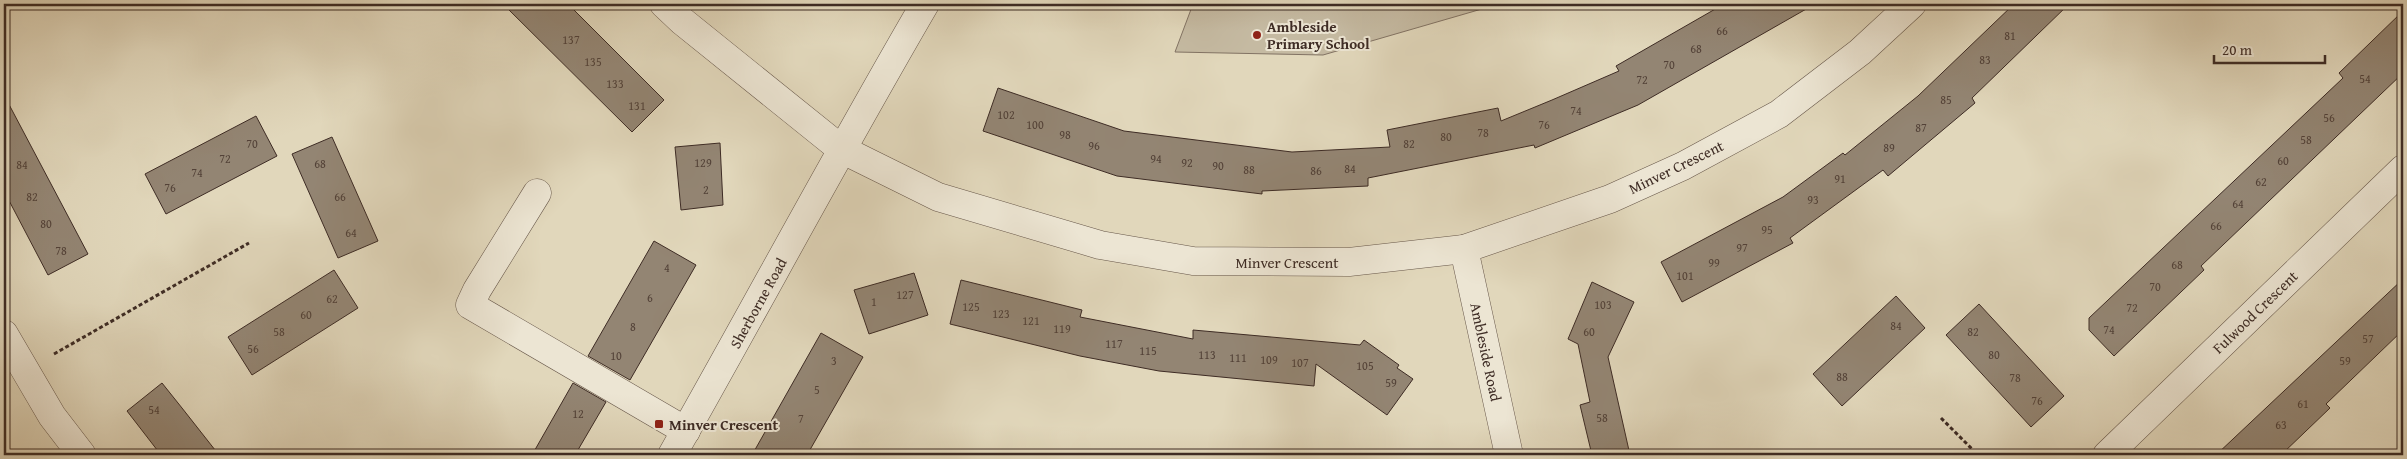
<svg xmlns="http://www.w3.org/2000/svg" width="2407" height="459" font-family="'Gentium Book Plus',serif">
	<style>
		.green { fill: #c5baa2; stroke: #827364 }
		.building { fill: #938573; stroke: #3e2c25 }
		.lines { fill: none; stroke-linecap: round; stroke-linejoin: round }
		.minor-casing { stroke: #67574a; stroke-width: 29 }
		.path { stroke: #3e2c25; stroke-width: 3; stroke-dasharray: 4 2.5; stroke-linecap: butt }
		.minor { stroke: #ece5d3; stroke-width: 28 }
		.poi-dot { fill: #8f2418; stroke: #ece5d3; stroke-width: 2 }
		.labels { text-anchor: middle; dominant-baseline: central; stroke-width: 4; stroke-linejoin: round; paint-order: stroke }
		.number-label { font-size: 12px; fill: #534238 }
		.poi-label { font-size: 15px; font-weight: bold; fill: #3e2c25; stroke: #ece5d3; text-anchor: start }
		.street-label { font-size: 15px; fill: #3e2c25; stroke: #ece5d3 }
	</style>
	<rect width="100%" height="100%" fill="#e1d7bb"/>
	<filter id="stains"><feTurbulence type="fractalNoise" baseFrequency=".004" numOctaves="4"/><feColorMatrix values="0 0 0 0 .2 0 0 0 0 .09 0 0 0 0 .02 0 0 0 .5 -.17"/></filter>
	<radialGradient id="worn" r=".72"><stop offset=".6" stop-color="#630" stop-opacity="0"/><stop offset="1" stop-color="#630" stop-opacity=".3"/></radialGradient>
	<!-- green -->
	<polygon class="green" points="1193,4 1499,4 1323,55 1175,52"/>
	<!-- building -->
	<g class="building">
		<polygon points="503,4 568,4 664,100 632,132"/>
		<polygon points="1724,4 1815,4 1638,105 1535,148 1534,145 1368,178 1368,186 1262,191 1262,194 1117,176 983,131 998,88 1124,131 1292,152 1390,147 1387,130 1498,108 1501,121 1552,100 1619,71 1616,66"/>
		<polygon points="2014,4 2069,4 1972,98 1975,103 1888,176 1883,170 1790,238 1793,243 1682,302 1661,262 1783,197 1843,153 1845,155 1918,96"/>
		<polygon points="2403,11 2403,73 2201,266 2204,270 2114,356 2089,330 2089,318 2343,78 2339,73"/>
		<polygon points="4,95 88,254 48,275 4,191"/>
		<polygon points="256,116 277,156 166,214 145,174"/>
		<polygon points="332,137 378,241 338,258 292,154"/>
		<polygon points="720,143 723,205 681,210 675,147"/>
		<polygon points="654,241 696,265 630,380 588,356"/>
		<polygon points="334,270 358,308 252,375 228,337"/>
		<polygon points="914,273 928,315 869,334 854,290"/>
		<polygon points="2403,279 2403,330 2326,404 2330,408 2281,455 2216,455"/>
		<polygon points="961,280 1082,310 1080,317 1193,339 1193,330 1360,345 1364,340 1399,365 1397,368 1413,379 1387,415 1316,364 1314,386 1159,371 1080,356 950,324"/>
		<polygon points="1592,282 1634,302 1608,357 1630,455 1592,455 1580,405 1590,402 1578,344 1568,339"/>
		<polygon points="1896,296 1925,328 1842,406 1813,374"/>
		<polygon points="1979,304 2064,396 2031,427 1946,335"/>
		<polygon points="821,333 863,357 807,455 752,455"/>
		<polygon points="162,383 182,408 219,455 161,455 127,411"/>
		<polygon points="573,383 606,402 575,455 532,455"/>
	</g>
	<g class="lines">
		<!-- minor casing -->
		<g class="minor-casing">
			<g id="minor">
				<polyline points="664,4 682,21 841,149 938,197 1100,245 1193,261 1349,262 1464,249 1610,199 1683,166 1779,114 1860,52 1912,4"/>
				<polyline points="537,193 477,290 470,305 686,431"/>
				<polyline points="1464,249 1509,455"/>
				<polyline points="4,334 52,416 82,455"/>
				<path d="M672 455C757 305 838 153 925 4"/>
				<polyline points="2107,455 2403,169"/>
			</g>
		</g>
		<!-- path -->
		<g class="path">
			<polyline points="54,354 249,243"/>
			<polyline points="1941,418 1978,455"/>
		</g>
		<!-- minor -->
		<use href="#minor" class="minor"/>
	</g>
	<!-- markers -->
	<g class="poi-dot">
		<circle cx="1257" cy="35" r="5"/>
		<rect x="654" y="419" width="10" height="10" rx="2.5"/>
	</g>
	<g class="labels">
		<!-- number labels -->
		<g class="number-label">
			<text x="1722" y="30">66</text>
			<text x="2010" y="35">81</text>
			<text x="571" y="39">137</text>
			<text x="1696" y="48">68</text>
			<text x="1985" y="59">83</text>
			<text x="593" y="61">135</text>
			<text x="1669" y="64">70</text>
			<text x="2365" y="78">54</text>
			<text x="1642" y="79">72</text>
			<text x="615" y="83">133</text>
			<text x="1946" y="99">85</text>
			<text x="637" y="105">131</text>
			<text x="1576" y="110">74</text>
			<text x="1006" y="114">102</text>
			<text x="2329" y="117">56</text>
			<text x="1035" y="124">100</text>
			<text x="1544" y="124">76</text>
			<text x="1921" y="127">87</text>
			<text x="1483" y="132">78</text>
			<text x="1065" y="134">98</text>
			<text x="1446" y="136">80</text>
			<text x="2306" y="139">58</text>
			<text x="252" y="143">70</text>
			<text x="1409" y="143">82</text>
			<text x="1094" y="145">96</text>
			<text x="1889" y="147">89</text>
			<text x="225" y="158">72</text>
			<text x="1156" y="158">94</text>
			<text x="2283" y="160">60</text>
			<text x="703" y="162">129</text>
			<text x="1187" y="162">92</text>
			<text x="320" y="163">68</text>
			<text x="22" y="164">84</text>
			<text x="1218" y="165">90</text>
			<text x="1350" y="168">84</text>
			<text x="1249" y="169">88</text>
			<text x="1316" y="170">86</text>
			<text x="197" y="172">74</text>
			<text x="1840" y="178">91</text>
			<text x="2261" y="181">62</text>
			<text x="170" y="187">76</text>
			<text x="706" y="189">2</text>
			<text x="32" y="196">82</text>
			<text x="340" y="196">66</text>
			<text x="1813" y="199">93</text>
			<text x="2238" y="203">64</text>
			<text x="46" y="223">80</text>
			<text x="2216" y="225">66</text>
			<text x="1767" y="229">95</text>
			<text x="351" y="232">64</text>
			<text x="1742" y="247">97</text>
			<text x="61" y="250">78</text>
			<text x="1714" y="262">99</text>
			<text x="2177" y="264">68</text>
			<text x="667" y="267">4</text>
			<text x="1685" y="275">101</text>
			<text x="2155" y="286">70</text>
			<text x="905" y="294">127</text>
			<text x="650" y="297">6</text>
			<text x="332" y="298">62</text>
			<text x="874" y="301">1</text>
			<text x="1603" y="304">103</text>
			<text x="971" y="306">125</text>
			<text x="2132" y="307">72</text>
			<text x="1001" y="313">123</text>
			<text x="306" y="314">60</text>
			<text x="1031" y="320">121</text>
			<text x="1896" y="325">84</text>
			<text x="633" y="326">8</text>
			<text x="1062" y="328">119</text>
			<text x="2109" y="329">74</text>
			<text x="279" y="331">58</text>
			<text x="1589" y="331">60</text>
			<text x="1973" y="331">82</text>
			<text x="2368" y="338">57</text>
			<text x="1114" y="343">117</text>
			<text x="253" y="348">56</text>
			<text x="1148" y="350">115</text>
			<text x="1207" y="354">113</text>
			<text x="1994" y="354">80</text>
			<text x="616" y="355">10</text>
			<text x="1238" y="357">111</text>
			<text x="1269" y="359">109</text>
			<text x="834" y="360">3</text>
			<text x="2345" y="360">59</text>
			<text x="1300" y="362">107</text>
			<text x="1365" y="365">105</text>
			<text x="1842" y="376">88</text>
			<text x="2015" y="377">78</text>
			<text x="1391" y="382">59</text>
			<text x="817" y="389">5</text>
			<text x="2037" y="400">76</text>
			<text x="2303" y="403">61</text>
			<text x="154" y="409">54</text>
			<text x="578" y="413">12</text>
			<text x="1602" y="417">58</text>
			<text x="801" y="418">7</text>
			<text x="2281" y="424">63</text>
		</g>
		<!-- poi labels -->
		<g class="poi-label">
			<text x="1267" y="26">Ambleside<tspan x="1267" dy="17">Primary School</tspan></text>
			<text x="669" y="424">Minver Crescent</text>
		</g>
		<!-- street labels -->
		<g class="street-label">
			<text transform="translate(1676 167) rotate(-26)">Minver Crescent</text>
			<text x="1287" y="262">Minver Crescent</text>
			<text transform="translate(758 303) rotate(-61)">Sherborne Road</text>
			<text transform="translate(2255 312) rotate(-44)">Fulwood Crescent</text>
			<text transform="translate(1486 352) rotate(78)">Ambleside Road</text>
		</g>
	</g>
	<!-- margin -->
	<rect width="2407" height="459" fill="none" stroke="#e1d7bb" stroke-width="20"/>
	<rect x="5" y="5" width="2397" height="449" fill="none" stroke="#3e2c25" stroke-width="2.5"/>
	<rect x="10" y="10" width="2387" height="439" fill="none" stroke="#3e2c25"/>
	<!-- scale -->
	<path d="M2214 55v8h111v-8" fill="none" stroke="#3e2c25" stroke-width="2.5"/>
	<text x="2222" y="55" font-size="15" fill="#3e2c25" stroke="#ece5d3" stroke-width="4" paint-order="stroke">20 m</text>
	<rect width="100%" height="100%" filter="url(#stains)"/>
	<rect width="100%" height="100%" fill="url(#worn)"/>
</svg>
